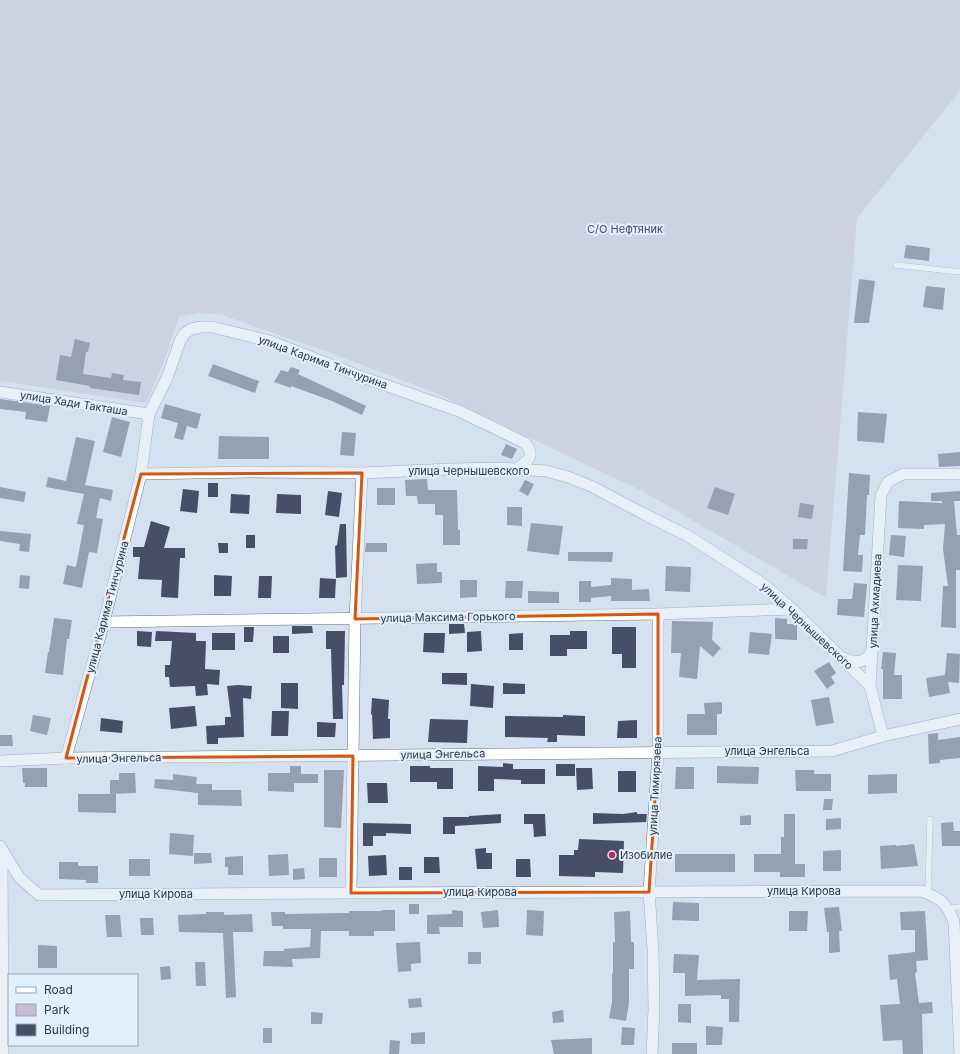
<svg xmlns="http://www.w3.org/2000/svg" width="960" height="1054" font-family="Inter,sans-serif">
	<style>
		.green { fill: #c4bcd6 }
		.building { fill: #494e68 }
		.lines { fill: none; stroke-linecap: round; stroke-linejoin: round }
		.lane-casing { stroke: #677281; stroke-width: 6 }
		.street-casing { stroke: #677281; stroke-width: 12 }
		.lane { stroke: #fff; stroke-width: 5.5 }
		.street { stroke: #fff; stroke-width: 11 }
		.marked { fill: none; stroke: #d65611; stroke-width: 3; stroke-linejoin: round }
		.poi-dot { fill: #ba2b58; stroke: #e2efff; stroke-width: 1.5 }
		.labels { text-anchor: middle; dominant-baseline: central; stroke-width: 4; stroke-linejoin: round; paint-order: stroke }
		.park-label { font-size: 11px; fill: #52426f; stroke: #e2efff }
		.street-label { font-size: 11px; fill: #31363c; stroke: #e2efff }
		.poi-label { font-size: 11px; fill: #31363c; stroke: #e2efff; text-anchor: start }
	</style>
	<rect width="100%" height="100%" fill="#d5e1f1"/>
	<!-- green -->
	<polygon class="green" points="0,0 960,0 960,91 857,218 826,598 642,491 431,391 325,351 222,315 199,313 179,317 164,362 146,403 0,381"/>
	<!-- building -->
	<g class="building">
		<polygon points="906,245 930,248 929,261 904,258"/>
		<polygon points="859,279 875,281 869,323 854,323"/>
		<polygon points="926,286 945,288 943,310 923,307"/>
		<polygon points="75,339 90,343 88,352 86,352 83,374 111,378 112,373 124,375 123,380 141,382 139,395 90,388 90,386 56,380 60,355 71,357"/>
		<polygon points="213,364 259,381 255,393 208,376"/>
		<polygon points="291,367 300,370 298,374 366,406 362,415 332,401 291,386 291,388 274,382 281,370 288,372"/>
		<polygon points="0,399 50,406 47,422 25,419 26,412 0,409"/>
		<polygon points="165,404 201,414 197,429 187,426 183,440 174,438 178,423 161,418"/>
		<polygon points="858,412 887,414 884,443 857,441"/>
		<polygon points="112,417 130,422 121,457 103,452"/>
		<polygon points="342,432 356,433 354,456 340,455"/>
		<polygon points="219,436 269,437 269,459 218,459"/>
		<polygon points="76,437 95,441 85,485 113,490 111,501 100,498 96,518 103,519 97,553 89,552 82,588 63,584 67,565 76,567 84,525 77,524 84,494 46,487 48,477 66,481"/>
		<polygon points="506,444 517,449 512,459 501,455"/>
		<polygon points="960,452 960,466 939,467 938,454"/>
		<polygon points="849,473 870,475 869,495 867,495 865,535 860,535 858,555 863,555 862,572 843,571"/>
		<polygon points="427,479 428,490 457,490 458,530 460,530 460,545 443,545 443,515 435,515 435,504 418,504 417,496 406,496 405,480"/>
		<polygon points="525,480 534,484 528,496 519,491"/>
		<rect x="208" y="483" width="10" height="14"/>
		<polygon points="0,487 26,492 24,502 0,498"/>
		<polygon points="715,487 735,494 728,515 707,508"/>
		<rect x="377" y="488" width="18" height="17"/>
		<polygon points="183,489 199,491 197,513 180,511"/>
		<polygon points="328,491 342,493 339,517 325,515"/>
		<polygon points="960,491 960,501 954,501 957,535 960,535 960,570 956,570 956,628 941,627 943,586 948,586 943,549 945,524 924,525 924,529 898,528 899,501 942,503 942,501 931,501 931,493"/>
		<polygon points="231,494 250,495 249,514 230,513"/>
		<polygon points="277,494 301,495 301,514 276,513"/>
		<polygon points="800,503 814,505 812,519 798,517"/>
		<polygon points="507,507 522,507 522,526 507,525"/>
		<polygon points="151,521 170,527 164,548 185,548 185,558 180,558 178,598 161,597 162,580 138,579 140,557 133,557 133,547 144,547"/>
		<polygon points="531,523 563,526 559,555 527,551"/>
		<polygon points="340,524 346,524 347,577 336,578 335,546 337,545"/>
		<polygon points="0,531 31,534 29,552 19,551 20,544 0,541"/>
		<rect x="246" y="535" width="9" height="13"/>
		<polygon points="891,535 906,536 904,557 889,555"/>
		<polygon points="793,539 808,539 807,549 793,549"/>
		<polygon points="218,543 228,543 228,553 219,553"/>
		<polygon points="366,543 387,543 387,552 365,552"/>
		<polygon points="568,552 613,552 612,562 568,561"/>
		<polygon points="437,563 437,572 442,572 442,583 417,584 416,564"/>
		<polygon points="898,565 923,566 921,601 896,600"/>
		<polygon points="666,566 691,567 690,592 665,591"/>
		<polygon points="20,575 30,576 29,589 19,588"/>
		<polygon points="214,575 232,576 231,596 214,596"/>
		<polygon points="259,576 272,576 271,598 258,598"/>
		<polygon points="320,578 336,579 335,598 319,598"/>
		<polygon points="611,578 632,579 632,590 649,589 650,601 611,601 611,596 591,598 591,602 579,602 579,581 591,581 591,587 611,585"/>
		<polygon points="460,580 477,580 477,597 460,598"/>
		<polygon points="506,581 523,581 522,598 505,598"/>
		<polygon points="854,583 867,584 864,617 837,615 838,599 852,599"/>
		<polygon points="528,591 559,592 559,603 528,603"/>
		<polygon points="54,618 72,620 69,639 67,639 63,675 45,673 48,652 49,652"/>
		<polygon points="775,618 787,619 787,624 797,624 797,640 775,639"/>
		<polygon points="672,621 713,622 712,640 721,648 713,657 700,646 697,679 679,677 681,653 671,653"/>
		<polygon points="449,624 464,624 465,633 449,634"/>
		<polygon points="292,626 312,626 313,633 292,634"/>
		<polygon points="244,627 254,627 253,642 244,642"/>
		<polygon points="612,627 636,627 636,668 622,668 622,654 612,654"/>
		<polygon points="137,631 152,632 151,647 137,646"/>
		<polygon points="156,631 196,633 196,641 206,641 205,669 220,670 219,685 207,684 208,695 196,696 195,686 170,687 169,677 165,677 165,665 170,665 172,641 155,641"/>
		<polygon points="326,631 345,631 344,685 342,685 343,719 333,719 331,649 326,649"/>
		<polygon points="481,631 482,651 467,652 467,632"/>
		<polygon points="570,631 587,631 587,649 567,649 567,656 550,656 550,635 570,635"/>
		<polygon points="750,632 772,634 769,655 748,653"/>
		<rect x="212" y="633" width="23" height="17"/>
		<polygon points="424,633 445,633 444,653 423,652"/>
		<polygon points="523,633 523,650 509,650 509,634"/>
		<rect x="273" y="636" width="16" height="17"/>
		<polygon points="883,652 896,653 894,675 902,675 902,699 883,699 883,669 881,669"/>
		<polygon points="947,653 960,654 959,683 948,682 950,693 929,697 926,678 945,675"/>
		<polygon points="829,662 836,673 831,677 835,683 827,689 814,671"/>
		<polygon points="442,673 467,673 467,685 442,684"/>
		<polygon points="281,683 298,683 298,709 281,708"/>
		<polygon points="503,683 525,684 525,694 503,694"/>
		<polygon points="471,684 494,686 493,708 470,706"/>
		<polygon points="238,685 252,686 251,699 243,698 244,737 218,738 218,744 207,744 206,726 225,725 225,717 231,717 227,686"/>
		<polygon points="829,697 834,723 816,726 811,700"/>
		<polygon points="372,698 389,700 388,719 390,719 390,738 373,739 372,715 371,714"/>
		<polygon points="722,702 722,714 717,714 717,735 687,735 687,714 705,714 704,703"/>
		<polygon points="195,706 197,726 171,729 169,708"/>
		<polygon points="272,711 289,711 288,736 271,736"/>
		<polygon points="33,715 51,718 47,735 30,731"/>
		<polygon points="563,715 585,716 585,736 557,735 557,742 547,742 548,738 505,737 505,716 563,717"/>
		<polygon points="101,718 123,721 122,733 100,731"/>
		<polygon points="430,719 468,720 467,743 428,742"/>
		<polygon points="637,720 637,738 617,738 618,721"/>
		<polygon points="317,722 336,723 335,737 317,737"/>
		<polygon points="938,733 938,740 960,737 960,758 940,760 940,763 929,764 928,734"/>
		<polygon points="0,735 12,735 13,746 0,746"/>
		<polygon points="503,763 513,764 513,769 545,769 545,784 521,784 521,780 494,779 494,791 478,791 478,766 503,767"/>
		<rect x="556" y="764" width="19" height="12"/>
		<polygon points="290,766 301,766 301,774 318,774 318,783 294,783 294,792 268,791 268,773 290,773"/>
		<polygon points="410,766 430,766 430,768 453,768 453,789 437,789 437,782 410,782"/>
		<polygon points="717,766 759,767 758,784 717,783"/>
		<polygon points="676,767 694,767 694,789 675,789"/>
		<polygon points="22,768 47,768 47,787 25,787 25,783 23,783"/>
		<polygon points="576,768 592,768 593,789 577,790"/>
		<polygon points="324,770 344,770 341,828 324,827"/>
		<polygon points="795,770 814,770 814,774 831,774 831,791 796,791"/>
		<rect x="618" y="771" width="18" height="21"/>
		<polygon points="119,773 135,773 136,793 110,794 110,780 119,780"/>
		<polygon points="173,774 197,777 196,784 212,784 212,790 241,790 242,806 198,805 198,793 154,788 155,779 173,780"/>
		<polygon points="897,774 897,793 868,794 868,775"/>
		<polygon points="367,783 387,783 388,803 368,803"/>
		<polygon points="78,794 116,794 116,813 78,812"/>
		<polygon points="824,799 833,799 832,810 823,810"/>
		<polygon points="637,812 637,814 647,814 646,822 593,824 593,813 623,814"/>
		<polygon points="501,814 501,823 455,826 455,834 443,834 443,817 469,817 469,816"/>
		<polygon points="524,814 545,814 546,836 534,837 533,824 524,824"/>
		<polygon points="784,814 795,814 795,864 805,864 805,877 780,877 780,872 754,872 754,854 781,854 781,837 784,837"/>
		<polygon points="751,815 751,825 740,825 740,816"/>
		<polygon points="841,818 841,829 826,830 826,819"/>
		<polygon points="953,822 954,831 960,831 960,846 942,846 941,823"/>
		<polygon points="363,823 411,824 411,834 386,833 386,836 373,836 373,846 363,846"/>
		<polygon points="170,833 194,835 193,856 169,854"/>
		<polygon points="579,839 624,841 623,873 595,872 595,877 559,876 559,855 574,855 574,850 578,850"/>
		<polygon points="914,844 918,866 881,869 880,846 896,845 896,846"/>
		<polygon points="486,848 486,853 492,853 492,869 477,869 475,849"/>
		<polygon points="841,850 841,871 823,871 823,851"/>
		<polygon points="194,853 211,853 212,863 194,864"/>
		<polygon points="288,854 289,875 269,876 268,855"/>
		<rect x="675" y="854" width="60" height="18"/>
		<polygon points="386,855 387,875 369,876 368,856"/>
		<polygon points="243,856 243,875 228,875 228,867 225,867 225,857"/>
		<polygon points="424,857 439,857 440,873 424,873"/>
		<rect x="319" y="858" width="18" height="19"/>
		<rect x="129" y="859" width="21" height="17"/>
		<polygon points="516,859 530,859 531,877 516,877"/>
		<polygon points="59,862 78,862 78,866 98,866 98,883 86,883 86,880 59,879"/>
		<rect x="399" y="867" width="13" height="13"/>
		<polygon points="304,868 305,879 293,880 293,869"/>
		<polygon points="673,902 699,903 699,921 672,920"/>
		<rect x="409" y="904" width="10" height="10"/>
		<polygon points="839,907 842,931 839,931 840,952 829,953 829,932 827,932 824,908"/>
		<polygon points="382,910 395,910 395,931 374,931 374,936 349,936 349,931 321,931 320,958 292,959 293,967 263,966 264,951 284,951 284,949 310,947 311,929 283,929 283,926 272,926 271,912 285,912 285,914 349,913 349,911 382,911"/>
		<polygon points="452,910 463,911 463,927 439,927 440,934 427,934 427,915 452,914"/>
		<polygon points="498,910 499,927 483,928 481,912"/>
		<polygon points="527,910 544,911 543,936 526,935"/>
		<polygon points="630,911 631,942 634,942 634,969 629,969 629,1003 626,1021 609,1018 612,1002 612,974 613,974 613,942 615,942 614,912"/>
		<polygon points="789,911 808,911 807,931 789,931"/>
		<polygon points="925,911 928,960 916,961 917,972 915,973 919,1003 932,1002 933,1013 922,1014 923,1054 903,1054 902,1040 883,1041 880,1005 900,1004 897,979 890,980 888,955 915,952 915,930 901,930 900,912"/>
		<polygon points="206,912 224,912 224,915 252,914 253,932 233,932 236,997 226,998 223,933 179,932 178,915 206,914"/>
		<polygon points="105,915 120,915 122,937 107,937"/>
		<polygon points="140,918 153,918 154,935 141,935"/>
		<polygon points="420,942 421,963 411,964 411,971 398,972 396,943"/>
		<polygon points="38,945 57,946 57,968 38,968"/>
		<rect x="468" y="952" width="13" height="12"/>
		<polygon points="674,954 699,955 697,980 740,979 739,1022 729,1022 729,999 721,999 721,995 685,996 685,973 673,973"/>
		<polygon points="195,962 205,962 206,986 196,986"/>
		<polygon points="170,966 171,979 161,980 160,967"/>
		<polygon points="421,998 422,1007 409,1008 408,999"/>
		<polygon points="678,1004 691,1004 691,1023 678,1022"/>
		<polygon points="563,1010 564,1022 553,1023 552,1012"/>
		<polygon points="311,1012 323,1013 322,1024 311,1024"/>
		<polygon points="706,1026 723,1027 722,1045 706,1045"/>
		<polygon points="622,1027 635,1028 634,1045 621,1045"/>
		<rect x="263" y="1028" width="9" height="15"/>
		<polygon points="425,1032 425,1044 411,1044 411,1033"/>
		<polygon points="592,1038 592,1054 554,1054 551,1040"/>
		<polygon points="390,1040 400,1041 399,1054 389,1054"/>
		<rect x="672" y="1043" width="25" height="11"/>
	</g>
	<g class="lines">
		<!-- lane casing -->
		<g class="lane-casing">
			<g id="lane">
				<polyline points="896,265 960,272"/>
				<polyline points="928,894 930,819"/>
				<polyline points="948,908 960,907"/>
			</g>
		</g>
		<!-- street casing -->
		<g class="street-casing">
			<g id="street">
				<polyline points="0,392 149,414"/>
				<polyline points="141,474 250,472 362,473 451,469 499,468 546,471 568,477 593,487 642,513 688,536 763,584 792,609 870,686"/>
				<polyline points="104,622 658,614 792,609"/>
				<path d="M844 658C855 664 866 663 872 651"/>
				<polyline points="883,736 870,686 881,495 888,482 903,474 960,474"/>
				<path d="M66 758 104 622 141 474 149 414 167 378 180 341 184 334 191 329 201 327H212L270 341 362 377 459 411 525 443C536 455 528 462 516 469"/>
				<polyline points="0,761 66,758 832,751 883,736 960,719"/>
				<path d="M0 846 19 877 39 895 351 893 922 891C941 899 946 902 954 922L960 1054"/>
				<polyline points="2,850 3,1054"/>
				<polyline points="351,893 355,619 362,473"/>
				<polyline points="652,1054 654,1009 653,949 649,892 658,752 658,614"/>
			</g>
		</g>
		<!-- lane -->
		<use href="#lane" class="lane"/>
		<!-- street -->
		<use href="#street" class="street"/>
	</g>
	<!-- marked area -->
	<path d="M0 0H960V1054H0ZM362 473 355 619 658 614V752L649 892 351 893 353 756 66 758 141 474Z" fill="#d5e1f1" fill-opacity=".55" fill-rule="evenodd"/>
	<path class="marked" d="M362 473 355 619 658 614V752L649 892 351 893 353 756 66 758 141 474Z"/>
	<!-- markers -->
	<circle class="poi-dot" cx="612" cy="855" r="4"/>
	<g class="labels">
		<!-- park labels -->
		<g class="park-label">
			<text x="625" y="229">С/О Нефтяник</text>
		</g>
		<!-- street labels -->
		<g class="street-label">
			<text transform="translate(323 362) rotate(20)">улица Карима Тинчурина</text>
			<text transform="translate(74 403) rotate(9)">улица Хади Такташа</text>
			<text x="469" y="471">улица Чернышевского</text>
			<text transform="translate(875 601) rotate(-87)">улица Ахмадиева</text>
			<text transform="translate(107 607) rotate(-75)">улица Карима Тинчурина</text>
			<text transform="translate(448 617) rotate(-1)">улица Максима Горького</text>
			<text transform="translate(807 626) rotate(43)">улица Чернышевского</text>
			<text x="767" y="751">улица Энгельса</text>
			<text transform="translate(443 754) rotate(-1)">улица Энгельса</text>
			<text transform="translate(119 758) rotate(-1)">улица Энгельса</text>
			<text transform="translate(655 786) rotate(-87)">улица Тимирязева</text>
			<text x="804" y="891">улица Кирова</text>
			<text x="480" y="892">улица Кирова</text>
			<text x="156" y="894">улица Кирова</text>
		</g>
		<!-- poi labels -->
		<g class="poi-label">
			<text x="620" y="855">Изобилие</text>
		</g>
	</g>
	<!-- legend -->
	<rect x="8" y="974" width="130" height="72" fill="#e2efff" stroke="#9ba5b1"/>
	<rect x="16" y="987" width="20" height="6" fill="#ffffff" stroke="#9ba5b1"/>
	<text x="44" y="994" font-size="12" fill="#31363c">Road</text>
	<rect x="16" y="1004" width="20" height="12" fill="#c4bcd6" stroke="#9ba5b1"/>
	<text x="44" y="1014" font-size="12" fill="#31363c">Park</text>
	<rect x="16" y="1024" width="20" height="12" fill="#494e68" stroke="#9ba5b1"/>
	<text x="44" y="1034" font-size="12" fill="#31363c">Building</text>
</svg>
